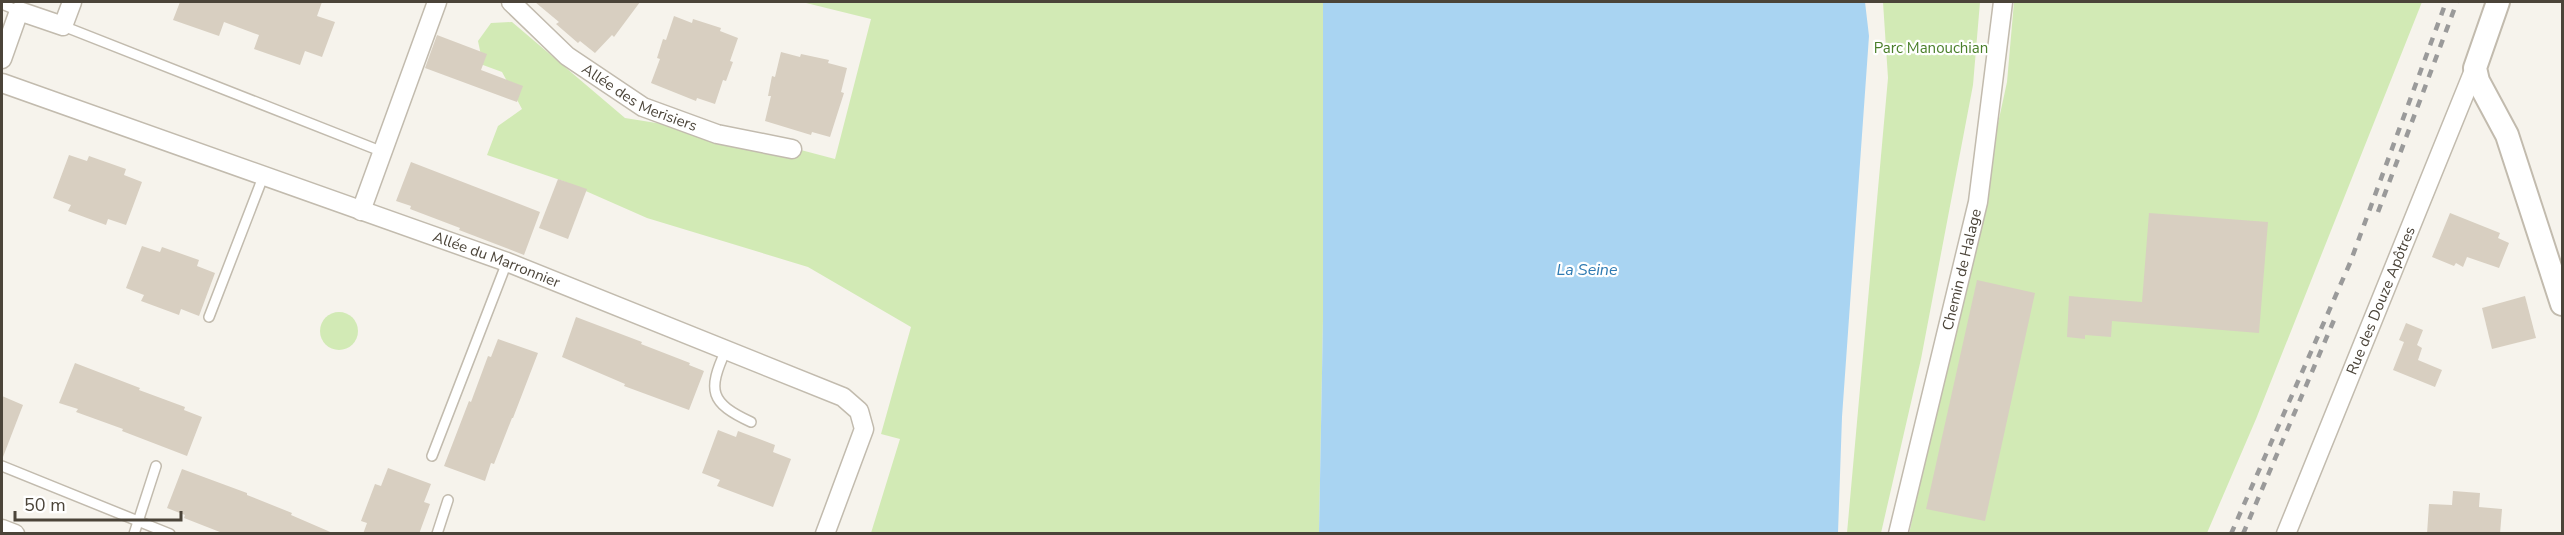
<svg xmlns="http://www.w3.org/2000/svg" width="2564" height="535" font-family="'Nunito Sans',sans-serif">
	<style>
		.green { fill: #d2eab5 }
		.water { fill: #a9d4f2 }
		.building { fill: #d8cfc1 }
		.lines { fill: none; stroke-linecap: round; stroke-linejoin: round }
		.service-casing { stroke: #c2bbae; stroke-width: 12 }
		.minor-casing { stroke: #c2bbae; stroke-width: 21 }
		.tertiary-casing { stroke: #c2bbae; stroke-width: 26 }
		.service { stroke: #fff; stroke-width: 9 }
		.minor { stroke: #fff; stroke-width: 18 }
		.tertiary { stroke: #fff; stroke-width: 22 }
		.rail { stroke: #9a9a9a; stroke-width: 4.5; stroke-dasharray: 8 8; stroke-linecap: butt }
		.labels { text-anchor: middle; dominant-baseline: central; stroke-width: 4.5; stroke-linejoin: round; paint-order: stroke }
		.park-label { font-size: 15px; fill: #4a7f2a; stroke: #fff }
		.street-label { font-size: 15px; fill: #4b4439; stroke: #fff }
		.water-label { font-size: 16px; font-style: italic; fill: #2e7ab2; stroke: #fff }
	</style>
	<rect width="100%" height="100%" fill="#f6f3ec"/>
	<!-- green -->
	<g class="green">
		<polygon points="802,2 1323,2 1323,319 1319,533 871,533 900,439 881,434 911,327 808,267 647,218 563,181 487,155 498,126 522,109 502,72 483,65 478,41 491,23 512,22 625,118 669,125 714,127 835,159 871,19"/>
		<polygon points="1883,2 1980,2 1973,85 1921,359 1881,533 1847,533 1888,78"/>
		<polygon points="2014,2 2422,2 2256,419 2207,533 1909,534 2007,82"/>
		<circle cx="339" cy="331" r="19"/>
	</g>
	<!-- water -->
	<polygon class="water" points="1323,2 1865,2 1869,36 1842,417 1838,533 1319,533 1323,319"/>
	<!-- building -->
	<g class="building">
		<polygon points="180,2 322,2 317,16 335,22 322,57 305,51 300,65 254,49 259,35 224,22 219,36 173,20"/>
		<polygon points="535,2 640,2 614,37 612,35 595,53 580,41 578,43 556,24 559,22"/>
		<polygon points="674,16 692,23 693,19 721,28 720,31 738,38 730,61 733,62 726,81 723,80 715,104 697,98 696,101 651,83 660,59 657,58 663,39 666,40"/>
		<polygon points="437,35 487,54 481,70 523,86 517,102 425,68"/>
		<polygon points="781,52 800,57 801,54 829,60 828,63 847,68 841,92 844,93 830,137 812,132 811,135 765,121 771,96 768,96 772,76 775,77"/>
		<polygon points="69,155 87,161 89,156 126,169 124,175 142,182 126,225 108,219 106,225 68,211 71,205 53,198"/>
		<polygon points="411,162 540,212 524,255 459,230 460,228 410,209 411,206 396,201"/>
		<polygon points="558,179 587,189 568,239 539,228"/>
		<polygon points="2149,213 2268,222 2259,333 2112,321 2111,337 2085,335 2085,339 2067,337 2069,296 2142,302"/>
		<polygon points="2450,213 2500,233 2498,238 2509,243 2499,268 2467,257 2463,267 2456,263 2454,266 2432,257"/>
		<polygon points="142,246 160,252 162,247 199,260 197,266 215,273 199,316 181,309 179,315 141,301 144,295 126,288"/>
		<polygon points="1977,280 2035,293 1985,521 1926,509"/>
		<polygon points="2525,296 2536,338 2492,349 2482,308"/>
		<polygon points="576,317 642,342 641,344 690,363 689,365 704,371 689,410 624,386 625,384 562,357"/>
		<polygon points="2406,323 2423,330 2417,345 2422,348 2418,360 2442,370 2435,387 2393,370 2404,342 2399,340"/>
		<polygon points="498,339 538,353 513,418 512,418 494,464 491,463 485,481 444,466 469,401 471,402 488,356 491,357"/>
		<polygon points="75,363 140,388 139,390 185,407 184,410 202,417 187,456 122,431 123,429 76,412 78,409 59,403"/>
		<polygon points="2,396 23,405 3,457 2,457"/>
		<polygon points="718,430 736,437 738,431 775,445 773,452 791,459 773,507 717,486 720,480 702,473"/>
		<polygon points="388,468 431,484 424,502 430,504 419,534 363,534 367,523 361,521 375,484 381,486"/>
		<polygon points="182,469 247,493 247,495 292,513 291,515 335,534 225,534 184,518 185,515 167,508"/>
		<polygon points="2453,491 2480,493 2479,507 2502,509 2500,534 2427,534 2429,504 2452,505"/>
	</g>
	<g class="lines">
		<!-- service casing -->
		<g class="service-casing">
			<g id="service">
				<polyline points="2,4 19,11"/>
				<polyline points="63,26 383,152"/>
				<polyline points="209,317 263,177"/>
				<path d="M726 350C707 391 710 403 751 422"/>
				<polyline points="432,456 507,262"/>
				<polyline points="2,466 170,534"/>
				<polyline points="134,534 156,466"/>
				<polyline points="437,534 448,500"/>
			</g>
		</g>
		<!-- minor casing -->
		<g class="minor-casing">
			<g id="minor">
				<path id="s1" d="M511 2 567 56 643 107 717 134 792 149"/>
				<polyline points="2,59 19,11 63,26 72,2"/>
				<path id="s2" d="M2 83 507 262 843 397 859 411 864 429 825 534"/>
				<polyline points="361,211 437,2"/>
				<polyline points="2,529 15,534"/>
				<path id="s3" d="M1898 534 1978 202 2003 2"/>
				<path id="s4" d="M2286 534 2475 68"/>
			</g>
		</g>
		<!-- tertiary casing -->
		<g class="tertiary-casing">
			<polyline id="tertiary" points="2498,2 2475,68 2478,81 2507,135 2562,304"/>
		</g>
		<!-- service -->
		<use href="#service" class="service"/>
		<!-- minor -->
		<use href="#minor" class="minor"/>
		<!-- tertiary -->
		<use href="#tertiary" class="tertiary"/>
		<!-- rail -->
		<g class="rail">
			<polyline points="2378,212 2457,2"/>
			<polyline points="2231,534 2350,263 2446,2"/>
			<polyline points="2243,534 2334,320"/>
		</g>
	</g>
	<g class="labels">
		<!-- park labels -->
		<g class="park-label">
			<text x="1931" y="48">Parc Manouchian</text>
		</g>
		<!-- street labels -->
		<g class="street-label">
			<text stroke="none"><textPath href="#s1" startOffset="162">Allée des Merisiers</textPath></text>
			<text stroke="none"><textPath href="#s2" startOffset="525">Allée du Marronnier</textPath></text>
			<text stroke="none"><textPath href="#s3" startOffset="272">Chemin de Halage</textPath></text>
			<text stroke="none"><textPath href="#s4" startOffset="252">Rue des Douze Apôtres</textPath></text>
		</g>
		<!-- water labels -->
		<g class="water-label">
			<text x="1587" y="270">La Seine</text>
		</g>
	</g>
	<!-- border -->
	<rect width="2564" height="535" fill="none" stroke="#4b4439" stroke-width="6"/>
	<!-- scale -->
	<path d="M15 511v9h166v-9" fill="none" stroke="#4b4439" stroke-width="3"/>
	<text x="24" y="511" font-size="18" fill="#4b4439" stroke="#ffffff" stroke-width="4.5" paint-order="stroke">50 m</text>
</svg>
